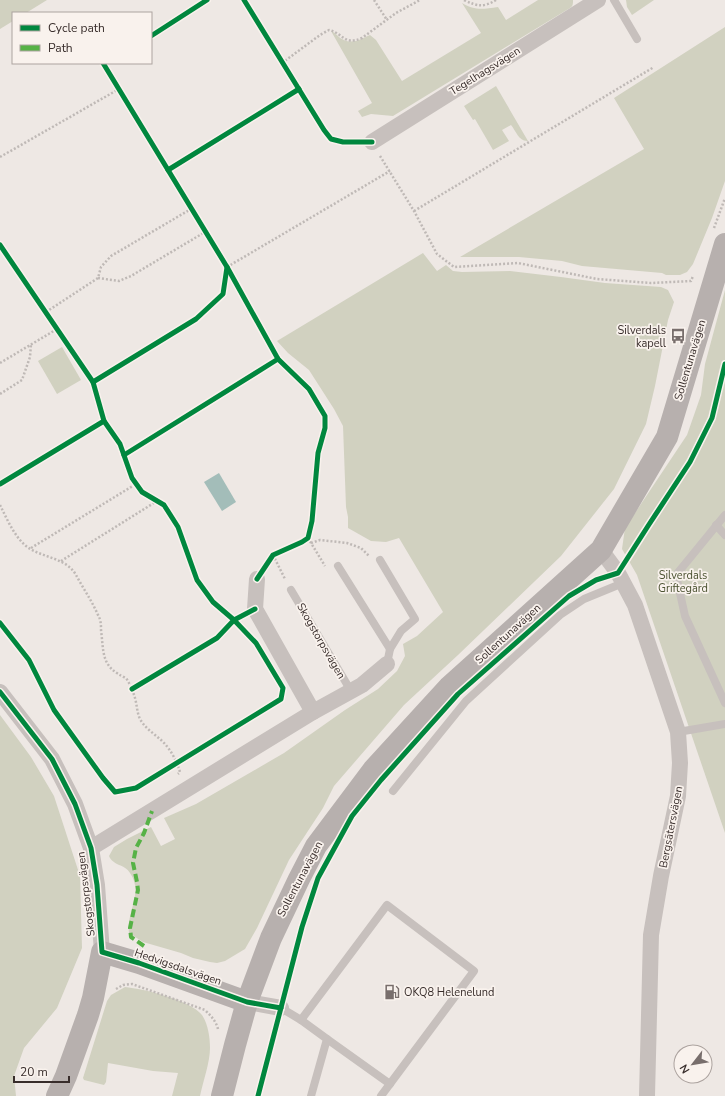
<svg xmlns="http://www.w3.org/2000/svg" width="725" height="1096" font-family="'Nunito Sans',sans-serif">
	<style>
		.green { fill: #d1d1c0 }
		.water { fill: #a3bdb9 }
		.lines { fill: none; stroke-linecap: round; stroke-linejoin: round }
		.path { stroke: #bfb9b6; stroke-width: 2.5; stroke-dasharray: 2 2; stroke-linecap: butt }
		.lane { stroke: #c7c0bd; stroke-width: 8 }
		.street { stroke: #c7c0bd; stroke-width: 16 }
		.secondary { stroke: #b7b0ae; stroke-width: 22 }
		.quiet { stroke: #56b246; stroke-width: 4; stroke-dasharray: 8 4; stroke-linecap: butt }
		.cycleway-casing { stroke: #f9f2ed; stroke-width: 8 }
		.cycleway { stroke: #00873e; stroke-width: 5 }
		.labels { text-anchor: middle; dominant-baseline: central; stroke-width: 3.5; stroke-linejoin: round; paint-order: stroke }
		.street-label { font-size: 11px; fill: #382d2b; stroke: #f9f2ed }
		.poi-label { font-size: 11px; fill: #382d2b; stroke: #f9f2ed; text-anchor: end }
		.park-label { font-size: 11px; fill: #4c5332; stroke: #f9f2ed }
	</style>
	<rect width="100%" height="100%" fill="#eee8e4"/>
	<!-- green -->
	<g class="green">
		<polygon points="0,0 47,0 26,13 13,13 13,21 0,29"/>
		<path d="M538 0H573C573 4 573 6 570 8L393 116 371 114 362 117 358 111 372 103 331 31C336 33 338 37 342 39 352 45 361 39 370 35L376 40 402 81 481 33 462 3C475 11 483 9 498 7L506 20Z"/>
		<polygon points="626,0 654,0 632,15 627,7"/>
		<polygon points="725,27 725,181 712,218 693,264 687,272 680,275 666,275 662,273 582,266 562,261 519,257 460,257 644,149 614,98"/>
		<path d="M496 86 528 141C519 142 516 131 511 125L502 130 509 141 493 150 475 119 473 120 464 106Z"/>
		<path d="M423 253 437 271 446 265 453 271 462 272 510 271 561 277 605 283 661 287 668 290 674 302 668 320 655 386 646 424 614 489 561 556 458 655 404 705 334 786 323 808 289 860 257 928 245 949 225 961 217 963 210 962 193 958 181 953 143 942 129 933C126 912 144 893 130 873 125 864 113 866 109 856L114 847 127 839 151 827 161 846 175 839 164 818 196 804 284 753 345 710 378 689 397 671 405 656 403 644 417 636 443 612 399 538 386 542 371 541 348 528V517L346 507 343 426 334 409 309 370 288 353 277 341Z"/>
		<polygon points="725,290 725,833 637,575 622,549 625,528 687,435 701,395 705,364"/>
		<polygon points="62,347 81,380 57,394 38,361"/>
		<polygon points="0,715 31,757 54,796 80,876 82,948 57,1008 24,1048 14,1076 16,1096 0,1096"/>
		<path d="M125 987C144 989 190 1000 202 1015 208 1024 210 1037 210 1048 210 1062 203 1082 200 1096H172L178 1073 153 1071 108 1063 106 1082 104 1085 84 1080 83 1078 107 1001 111 995Z"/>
	</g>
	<!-- water -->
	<polygon class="water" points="219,473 236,502 222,511 204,482"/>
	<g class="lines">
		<!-- path -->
		<g class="path">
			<polyline points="374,0 387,20"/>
			<path d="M464 0C477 6 483 8 496 0"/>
			<path d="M282 63 320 35 329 30C343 33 344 46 362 38L396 13 420 0"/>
			<polyline points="380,156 414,211 437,254 454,267 518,263 597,279 651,283 691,281 693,276"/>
			<polyline points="0,157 119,89"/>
			<polyline points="414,211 654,67"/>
			<polyline points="714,228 725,198"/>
			<polyline points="227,267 390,171"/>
			<polyline points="98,278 119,281 131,276 205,232"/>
			<polyline points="46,312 98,278 101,267 111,256 191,209"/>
			<polyline points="0,363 57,329"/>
			<polyline points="0,394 22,380 30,357 31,344"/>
			<path d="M0 505C7 519 14 536 26 546 41 558 66 557 76 575 83 588 92 601 98 615 101 620 101 625 101 630 104 654 101 667 126 678 130 684 133 691 135 698 137 705 137 713 140 719 146 730 157 735 165 744 172 752 177 762 180 772L178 774"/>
			<polyline points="308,538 325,566"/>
			<polyline points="311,543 320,540 347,543 361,548 369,556"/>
			<polyline points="31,548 136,484"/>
			<polyline points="273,555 285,579"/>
			<polyline points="61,561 157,501"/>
			<path d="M116 989 123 985 132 984 205 1010C211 1016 216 1021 218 1029"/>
		</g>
		<!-- lane -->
		<g class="lane">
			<polyline points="614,0 637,39"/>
			<polyline points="725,515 676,575 685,616 725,703"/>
			<polyline points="716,525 725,535"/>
			<polyline points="380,560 415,619 401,631 390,649"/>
			<polyline points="338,566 390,649 387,664"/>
			<polyline points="291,590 351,691"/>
			<polyline points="678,732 725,724"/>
			<polyline points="393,791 466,701 560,615 584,599 623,583"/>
			<polyline points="281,1008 301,1020 387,905 474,971 381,1096"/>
			<polyline points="301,1020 327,1039 311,1096"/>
			<polyline points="327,1039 390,1084"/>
		</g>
		<!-- street -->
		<g class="street">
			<polyline points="372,142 598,0"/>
			<polyline points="601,550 618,573 635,605 678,732 680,763 678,796 661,876 651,935 647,1096"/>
			<polyline points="257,579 255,609 313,712"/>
			<polyline points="0,692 52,759 75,804 91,848 97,885 102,952"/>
			<polyline points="91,848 313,712 362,685 387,664"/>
			<polyline points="247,1002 281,1008"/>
		</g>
		<!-- secondary -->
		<g class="secondary">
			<polyline points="57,1096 66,1076 88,1015 93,998 102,952 139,963 247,1002"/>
			<polyline points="222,1096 235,1045 247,1002 271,938 299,879 316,846 373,770 449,687 601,550 667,437 725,244"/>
		</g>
		<!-- quiet -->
		<polyline class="quiet" points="144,946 131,937 130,928 138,890 137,882 133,863 136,848 144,833 152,811"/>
		<!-- cycleway casing -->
		<g class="cycleway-casing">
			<g id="cycleway">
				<polyline points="244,0 324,130 331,139 343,142 372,142"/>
				<polyline points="151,36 207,0"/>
				<polyline points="168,170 299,89"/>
				<polyline points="0,245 93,382"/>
				<polyline points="227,267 278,359 309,389 325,416 325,428 318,453 312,521 308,538 302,542 273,555 257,579"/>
				<polyline points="124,455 278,359"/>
				<polyline points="0,484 104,421 93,382 196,319 223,294 227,267 103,63"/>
				<polyline points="0,623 29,660 54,710 103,778 115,792 136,788 281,699 283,688 256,643 234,620 213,602 197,580 178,527 164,505 142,492 132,478 120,444 104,421"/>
				<polyline points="132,689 217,638 234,620 255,609"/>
				<polyline points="0,692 52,759 75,804 91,848 97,885 102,952 139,963 247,1002 281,1008"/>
				<polyline points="258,1096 302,927 318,878 352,816 381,780 458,694 569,596 596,580 618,573 648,526 690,462 712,418 725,364"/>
			</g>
		</g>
		<!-- cycleway -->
		<use href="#cycleway" class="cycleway"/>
	</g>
	<!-- icons -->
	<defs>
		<g id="bus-bare" transform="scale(1.2)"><path d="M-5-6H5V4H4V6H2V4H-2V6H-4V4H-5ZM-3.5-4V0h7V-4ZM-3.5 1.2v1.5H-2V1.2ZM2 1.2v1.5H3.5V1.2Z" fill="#786e6c" stroke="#f9f2ed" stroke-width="2.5" paint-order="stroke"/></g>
		<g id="fuel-bare" transform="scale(1.2)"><path d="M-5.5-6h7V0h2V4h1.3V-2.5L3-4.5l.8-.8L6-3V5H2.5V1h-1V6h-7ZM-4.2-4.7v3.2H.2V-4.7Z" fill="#786e6c" stroke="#f9f2ed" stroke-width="2.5" paint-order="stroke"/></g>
	</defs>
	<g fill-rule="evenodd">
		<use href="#bus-bare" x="678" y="336"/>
		<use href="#fuel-bare" x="392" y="992"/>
	</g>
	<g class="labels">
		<!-- street labels -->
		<g class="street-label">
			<text transform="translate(485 71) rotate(-32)">Tegelhagsvägen</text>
			<text transform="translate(690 360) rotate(-73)">Sollentunavägen</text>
			<text transform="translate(508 634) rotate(-42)">Sollentunavägen</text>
			<text transform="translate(321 641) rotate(60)">Skogstorpsvägen</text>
			<text transform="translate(671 827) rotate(-79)">Bergsätersvägen</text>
			<text transform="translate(300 879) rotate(-62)">Sollentunavägen</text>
			<text transform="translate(86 894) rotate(-97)">Skogstorpsvägen</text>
			<text transform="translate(178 967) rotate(19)">Hedvigsdalsvägen</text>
		</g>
		<!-- poi labels -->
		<g class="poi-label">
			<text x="666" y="330">Silverdals<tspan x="666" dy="13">kapell</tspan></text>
			<text x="404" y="992" text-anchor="start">OKQ8 Helenelund</text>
		</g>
		<!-- park labels -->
		<g class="park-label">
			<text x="683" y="575">Silverdals<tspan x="683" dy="13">Griftegård</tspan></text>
		</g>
	</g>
	<!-- legend -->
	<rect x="12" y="12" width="140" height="52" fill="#f9f2ed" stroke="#aca39f"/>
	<rect x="20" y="25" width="20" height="6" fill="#00873e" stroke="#aca39f"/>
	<text x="48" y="32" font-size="12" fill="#382d2b">Cycle path</text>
	<rect x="20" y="45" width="20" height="6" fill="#56b246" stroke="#aca39f"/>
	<text x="48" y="52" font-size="12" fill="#382d2b">Path</text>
	<!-- north arrow -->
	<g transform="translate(693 1064) rotate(239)"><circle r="19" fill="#f9f2ed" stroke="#aca39f"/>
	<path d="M0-3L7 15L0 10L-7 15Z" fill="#786e6c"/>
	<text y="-6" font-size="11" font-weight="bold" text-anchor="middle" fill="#382d2b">N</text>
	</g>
	<!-- scale -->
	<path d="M14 1076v6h55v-6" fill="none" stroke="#382d2b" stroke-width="2"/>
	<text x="20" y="1076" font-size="12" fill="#382d2b" stroke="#f9f2ed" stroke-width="3" paint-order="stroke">20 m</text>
</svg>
